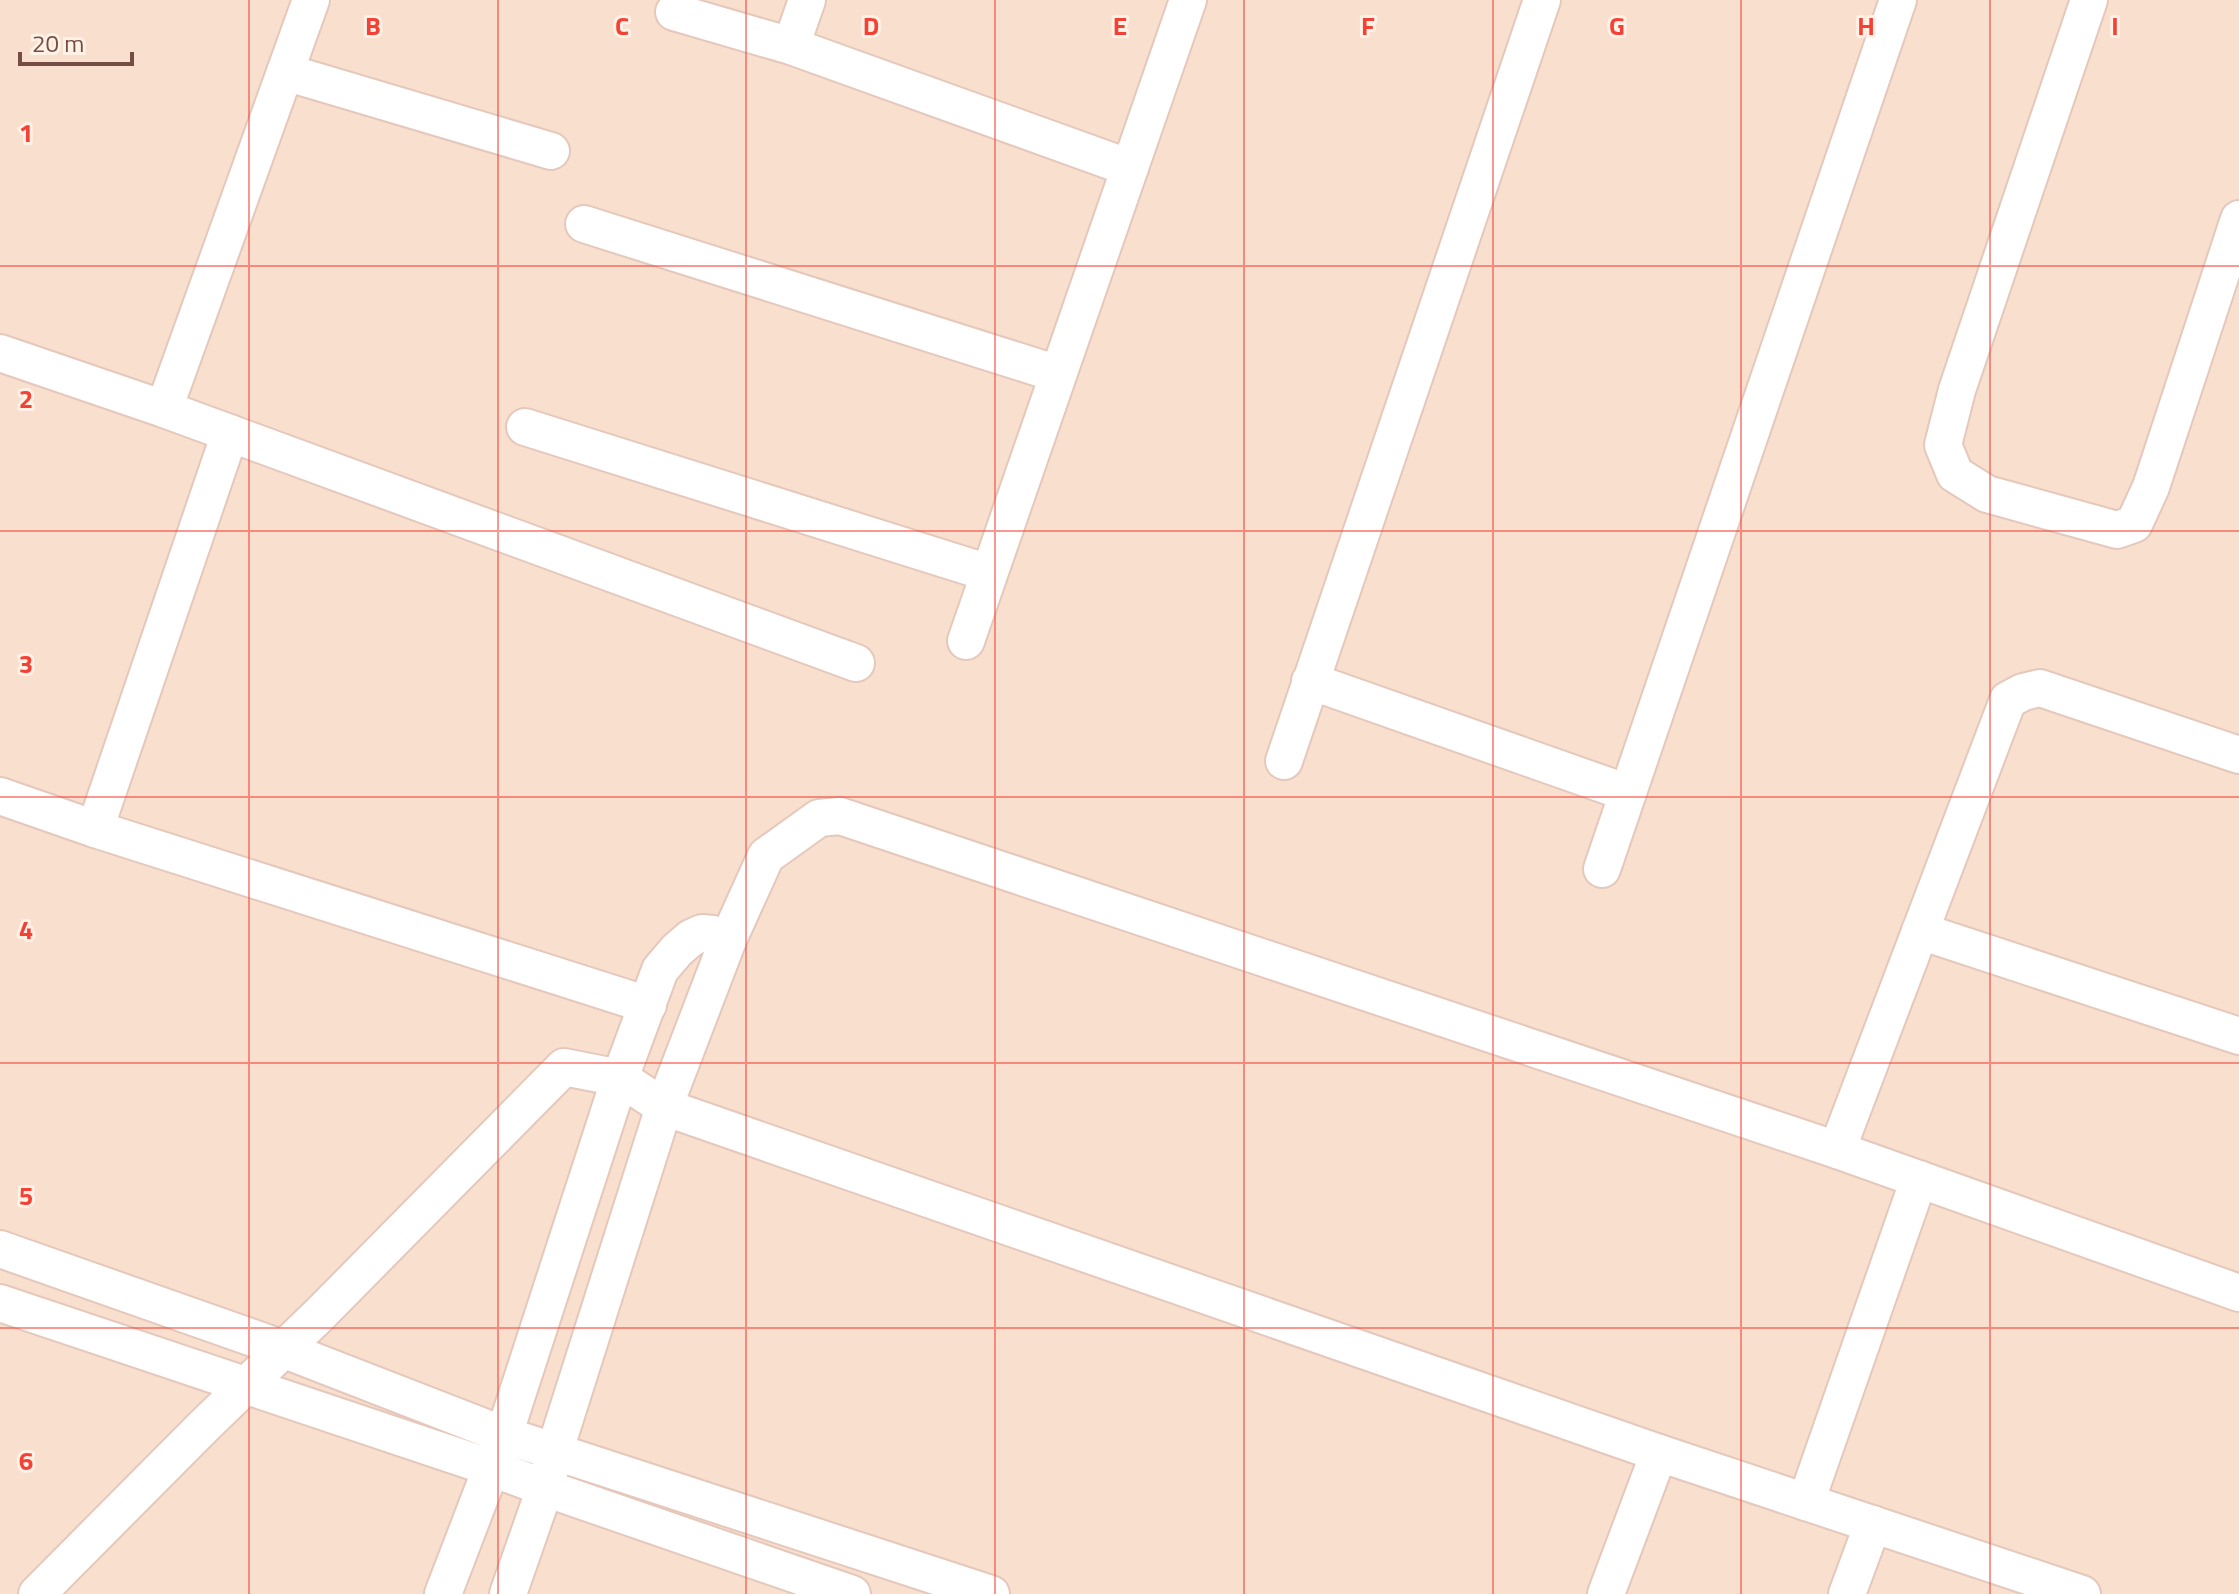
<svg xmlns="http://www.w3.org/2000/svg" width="2239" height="1594" font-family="'Titillium Web',sans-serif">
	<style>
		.residential { fill: #f8dfce }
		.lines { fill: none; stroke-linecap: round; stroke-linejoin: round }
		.minor-casing { stroke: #e5c8bb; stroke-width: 40 }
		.minor { stroke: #fff; stroke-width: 36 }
		.grid { fill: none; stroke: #f44136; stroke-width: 2; stroke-opacity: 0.55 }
		.grid-label { font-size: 26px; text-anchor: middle; font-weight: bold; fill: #f44136; stroke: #fff1e5; stroke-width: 6; stroke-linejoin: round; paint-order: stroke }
	</style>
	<rect width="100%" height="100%" fill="#feecdd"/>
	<!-- residential -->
	<rect class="residential" x="0" y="0" width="2239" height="1594"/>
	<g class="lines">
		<!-- minor casing -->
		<g class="minor-casing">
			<g id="minor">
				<polyline points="807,0 791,46 1130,168"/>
				<polyline points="2089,0 1957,390 1943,445 1955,474 1987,494 2117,530 2134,524 2151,487 2239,219"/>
				<polyline points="674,12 791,46"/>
				<polyline points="285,72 551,151"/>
				<polyline points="584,224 1058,374"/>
				<polyline points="0,353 164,409 856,663"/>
				<polyline points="164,409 311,0"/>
				<polyline points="525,427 989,573"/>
				<polyline points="966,641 1188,0"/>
				<polyline points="1310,681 1628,793"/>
				<polyline points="1284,761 1542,0"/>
				<polyline points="0,796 95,829 648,1005"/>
				<polyline points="95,829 230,433"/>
				<polyline points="1602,869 1898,0"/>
				<polyline points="1920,931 2239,1036"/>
				<polyline points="1837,1150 2008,700 2023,692 2040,688 2239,755"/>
				<polyline points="0,1249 267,1343 504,1435 991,1594"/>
				<polyline points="0,1303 492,1468 545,1488 852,1594"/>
				<polyline points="1806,1502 1919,1179"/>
				<polyline points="37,1594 203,1427 320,1314 564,1067 620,1078 664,1107 1659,1453 2082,1594"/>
				<polyline points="443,1594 504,1435 620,1078 660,970 677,950 691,938 702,933 713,934 728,940"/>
				<polyline points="508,1594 545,1488 555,1450 664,1107 728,940 766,856 819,818 840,816 1837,1150 2239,1293"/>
				<polyline points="1606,1594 1659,1453"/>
				<polyline points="1847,1594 1873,1524"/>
			</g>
		</g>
		<!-- minor -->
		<use href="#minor" class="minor"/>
	</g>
	<!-- grid -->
	<path class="grid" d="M249 0V1594M498 0V1594M746 0V1594M995 0V1594M1244 0V1594M1493 0V1594M1741 0V1594M1990 0V1594M0 266H2239M0 531H2239M0 797H2239M0 1063H2239M0 1328H2239"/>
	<g class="grid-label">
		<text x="373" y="35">B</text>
		<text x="622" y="35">C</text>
		<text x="871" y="35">D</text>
		<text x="1120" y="35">E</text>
		<text x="1368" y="35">F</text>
		<text x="1617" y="35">G</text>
		<text x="1866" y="35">H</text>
		<text x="2115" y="35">I</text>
		<text x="26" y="142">1</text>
		<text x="26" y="408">2</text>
		<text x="26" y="673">3</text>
		<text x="26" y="939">4</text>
		<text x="26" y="1205">5</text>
		<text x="26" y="1470">6</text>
	</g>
	<!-- scale -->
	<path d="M20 52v12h112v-12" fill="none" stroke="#754d44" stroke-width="4"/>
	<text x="32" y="52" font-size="24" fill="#754d44" stroke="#fff1e5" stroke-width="6" paint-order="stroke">20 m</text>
</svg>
